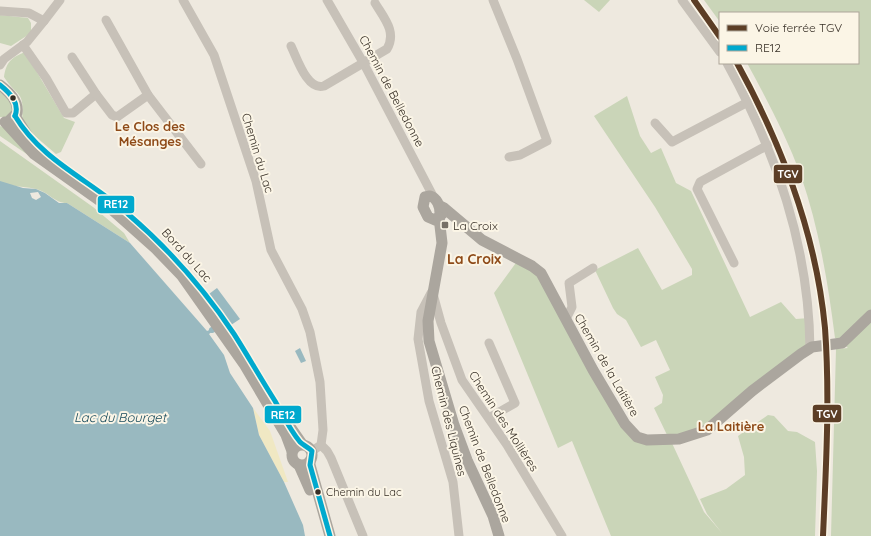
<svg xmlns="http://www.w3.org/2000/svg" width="871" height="536" font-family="Quicksand,sans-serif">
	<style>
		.green { fill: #cad5b8 }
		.sand { fill: #f0e8c3 }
		.water { fill: #99b9c0; fill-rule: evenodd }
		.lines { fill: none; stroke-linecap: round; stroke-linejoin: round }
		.canal { stroke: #99b9c0; stroke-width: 6 }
		.minor { stroke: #c7c1b8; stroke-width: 9 }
		.major { stroke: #aba69e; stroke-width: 11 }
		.bus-1-casing { stroke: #fbf5e6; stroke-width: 8 }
		.bus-1 { stroke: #00a9ce; stroke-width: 5 }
		.rail-1-casing { stroke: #fbf5e6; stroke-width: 9 }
		.rail-1 { stroke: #5c3e26; stroke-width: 6 }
		.bus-dot { fill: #372f26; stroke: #fbf5e6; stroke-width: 1.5 }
		.poi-dot { fill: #777067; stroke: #fbf5e6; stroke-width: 1.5 }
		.labels { text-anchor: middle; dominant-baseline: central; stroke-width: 4; stroke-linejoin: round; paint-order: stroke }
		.bus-label { font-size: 11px; fill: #372f26; stroke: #fbf5e6; text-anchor: start }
		.street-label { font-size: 12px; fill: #372f26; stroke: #fbf5e6 }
		.poi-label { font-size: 12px; fill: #372f26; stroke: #fbf5e6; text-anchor: start }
		.neighbourhood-label { font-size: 13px; font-weight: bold; fill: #8e4a18; stroke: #fbf5e6 }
		.water-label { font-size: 13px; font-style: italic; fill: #184b5c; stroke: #fbf5e6 }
		.quarter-label { font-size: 14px; font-weight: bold; fill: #8e4a18; stroke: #fbf5e6 }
		.line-badge { stroke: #fbf5e6; stroke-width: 1.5 }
		.badge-label { font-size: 11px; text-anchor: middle; font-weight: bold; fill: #fff }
	</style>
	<rect width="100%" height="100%" fill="#eee9df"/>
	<!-- green -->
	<g class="green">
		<polygon points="584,0 610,0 599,12"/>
		<path d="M704 0H871V536H831L836 349 848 348 835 338C828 283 819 228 801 176 787 137 767 100 747 63H858V13H720V22Z"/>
		<polygon points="0,15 28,18 31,23 31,33 11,46 0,43"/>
		<path d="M25 52 64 118 75 122 61 152 56 154 35 136 22 121C25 89 17 98 4 77 6 62 12 57 25 52Z"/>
		<path d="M0 92C7 97 12 102 13 111L8 117H0Z"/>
		<polygon points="627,96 640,136 651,153 661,148 676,183 691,191 750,317 781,302 796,319 809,318 810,349 721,419 671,441 704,512 722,533 707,514 700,499 726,489 745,475 744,457 738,436 768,415 774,416 788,431 797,432 815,442 817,471 815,536 611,536 572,441 558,448 494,293 518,260 537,269 631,435 668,437 654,408 662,403 663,395 655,377 670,370 656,340 641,347 626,320 617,314 613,308 595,270 638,248 662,290 692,275 692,269 655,207 594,116"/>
		<polygon points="0,126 5,128 40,163 0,136"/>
		<path d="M0 141 93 207 124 233 130 243 67 203C54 203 49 192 36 189 28 187 19 187 10 185L0 193Z"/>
	</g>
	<!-- sand -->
	<polygon class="sand" points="253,408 270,431 288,482 284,482 259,435"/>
	<!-- water -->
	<g class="water">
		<path d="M0 181 23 188 36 189 45 193 59 203H67L130 243 207 331 212 329 213 331 209 334 224 355 230 373 253 408 259 435 284 482 303 525 305 536H0ZM38 192 41 197 36 200 32 198 30 193Z"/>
		<polygon points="217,288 240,319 231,325 209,294"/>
		<polygon points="300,348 306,361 301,363 295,351"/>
	</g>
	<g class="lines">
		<!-- canal -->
		<polyline class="canal" points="212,330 229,322"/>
		<!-- minor -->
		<g class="minor">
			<polyline points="183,0 214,55 256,181 271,250 302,309 310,332 320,382 323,430 321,445 312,451"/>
			<polyline points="327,0 364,64 433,196"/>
			<polyline points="493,0 517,59 547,141 520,155 509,157"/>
			<polyline points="682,0 720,52"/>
			<polyline points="0,11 29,13 44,21 27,42 4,59 0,65"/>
			<polyline points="106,20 148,95"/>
			<polyline points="44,21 60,0"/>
			<polyline points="23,45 46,78 66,113 73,113 96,94 112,115 117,117 148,95 201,164"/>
			<path d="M291 46C297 58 307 91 324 86L387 49C397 32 384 18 375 3"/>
			<polyline points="72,57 96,94"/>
			<path d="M727 63C776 152 809 246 810 349"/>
			<polyline points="655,123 672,142 748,102"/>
			<polyline points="734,263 697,189 700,182 768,145"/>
			<polyline points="431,293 421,312 418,339 429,401 453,482 459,536"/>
			<polyline points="433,294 441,323 462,380 507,445 562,536"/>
			<polyline points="566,319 572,307 569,283 593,268"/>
			<polyline points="489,343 515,403 489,418"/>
			<polyline points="321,445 327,451 331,458 363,536"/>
		</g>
		<!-- major -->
		<g class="major">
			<path d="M0 85C9 92 19 101 17 113L10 120"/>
			<polyline points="15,116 29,138"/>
			<polyline points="5,122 34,154 110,208 156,249 182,276 244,364 286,435 292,451"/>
			<polyline points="440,206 444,208 482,240 532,266 541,273 593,370 625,424 637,437 647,440 679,439 707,430 752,391 801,354 812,347 842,343 871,315"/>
			<path d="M440 213C440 206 437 198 430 196L425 197 423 207 428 217 435 220 442 214"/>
			<polyline points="439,217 442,243 428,321 429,341 454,425 467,460 493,516 499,536"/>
			<polyline points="286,421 302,444"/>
			<circle cx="302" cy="455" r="10"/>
			<polyline points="310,461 310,465 330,536"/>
			<polyline points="299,465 310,490"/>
		</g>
		<!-- bus-1 casing -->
		<g class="bus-1-casing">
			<g id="bus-1">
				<path d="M0 85C10 93 20 103 15 116"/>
				<path d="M15 116C42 161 90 180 128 214 169 249 204 289 234 334 248 356 261 379 275 401 283 415 290 430 300 442 303 445 308 447 312 451L310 465 330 536"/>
			</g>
		</g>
		<!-- bus-1 -->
		<use href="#bus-1" class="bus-1"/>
		<!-- rail-1 casing -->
		<g class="rail-1-casing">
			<g id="rail-1">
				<polyline points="694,0 720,37"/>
				<path d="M737 63C782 145 816 233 825 328 830 397 826 467 823 536"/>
			</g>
		</g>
		<!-- rail-1 -->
		<use href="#rail-1" class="rail-1"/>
	</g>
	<!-- markers -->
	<g class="bus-dot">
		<circle cx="13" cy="98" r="3.5"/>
		<circle cx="318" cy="492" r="3.5"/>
	</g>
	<rect class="poi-dot" x="441" y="221" width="8" height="8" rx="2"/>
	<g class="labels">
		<!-- bus labels -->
		<g class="bus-label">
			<text x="326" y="492">Chemin du Lac</text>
		</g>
		<!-- street labels -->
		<g class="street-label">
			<text transform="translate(392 91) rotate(62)">Chemin de Belledonne</text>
			<text transform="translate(258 153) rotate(73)">Chemin du Lac</text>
			<text transform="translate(187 255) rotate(48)">Bord du Lac</text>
			<text transform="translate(607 365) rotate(60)">Chemin de la Laitière</text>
			<text transform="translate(449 421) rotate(76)">Chemin des Liquines</text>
			<text transform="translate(504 421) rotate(57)">Chemin des Mollières</text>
			<text transform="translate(485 464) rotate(69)">Chemin de Belledonne</text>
		</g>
		<!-- poi labels -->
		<g class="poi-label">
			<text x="453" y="225">La Croix</text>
		</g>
		<!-- neighbourhood labels -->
		<g class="neighbourhood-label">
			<text x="150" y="126">Le Clos des<tspan x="150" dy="15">Mésanges</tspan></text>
			<text x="731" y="426">La Laitière</text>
		</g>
		<!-- water labels -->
		<g class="water-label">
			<text x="120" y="417">Lac du Bourget</text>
		</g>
		<!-- quarter labels -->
		<g class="quarter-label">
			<text x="474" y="259">La Croix</text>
		</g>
	</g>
	<g class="line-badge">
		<rect x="773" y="164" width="30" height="20" rx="4" fill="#5c3e26"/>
		<rect x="97" y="195" width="38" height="19" rx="4" fill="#00a9ce"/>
		<rect x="812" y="404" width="30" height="19" rx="4" fill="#5c3e26"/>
		<rect x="264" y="405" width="38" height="19" rx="4" fill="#00a9ce"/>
	</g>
	<g class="badge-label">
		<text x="788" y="178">TGV</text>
		<text x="116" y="208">RE12</text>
		<text x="827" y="418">TGV</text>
		<text x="283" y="419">RE12</text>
	</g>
	<!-- legend -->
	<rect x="719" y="12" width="140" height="52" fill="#fbf5e6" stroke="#ada699"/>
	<rect x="727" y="25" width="20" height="6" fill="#5c3e26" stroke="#ada699"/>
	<text x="755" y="32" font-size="12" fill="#372f26">Voie ferrée TGV</text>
	<rect x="727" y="45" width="20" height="6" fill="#00a9ce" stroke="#ada699"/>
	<text x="755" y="52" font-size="12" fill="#372f26">RE12</text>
</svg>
